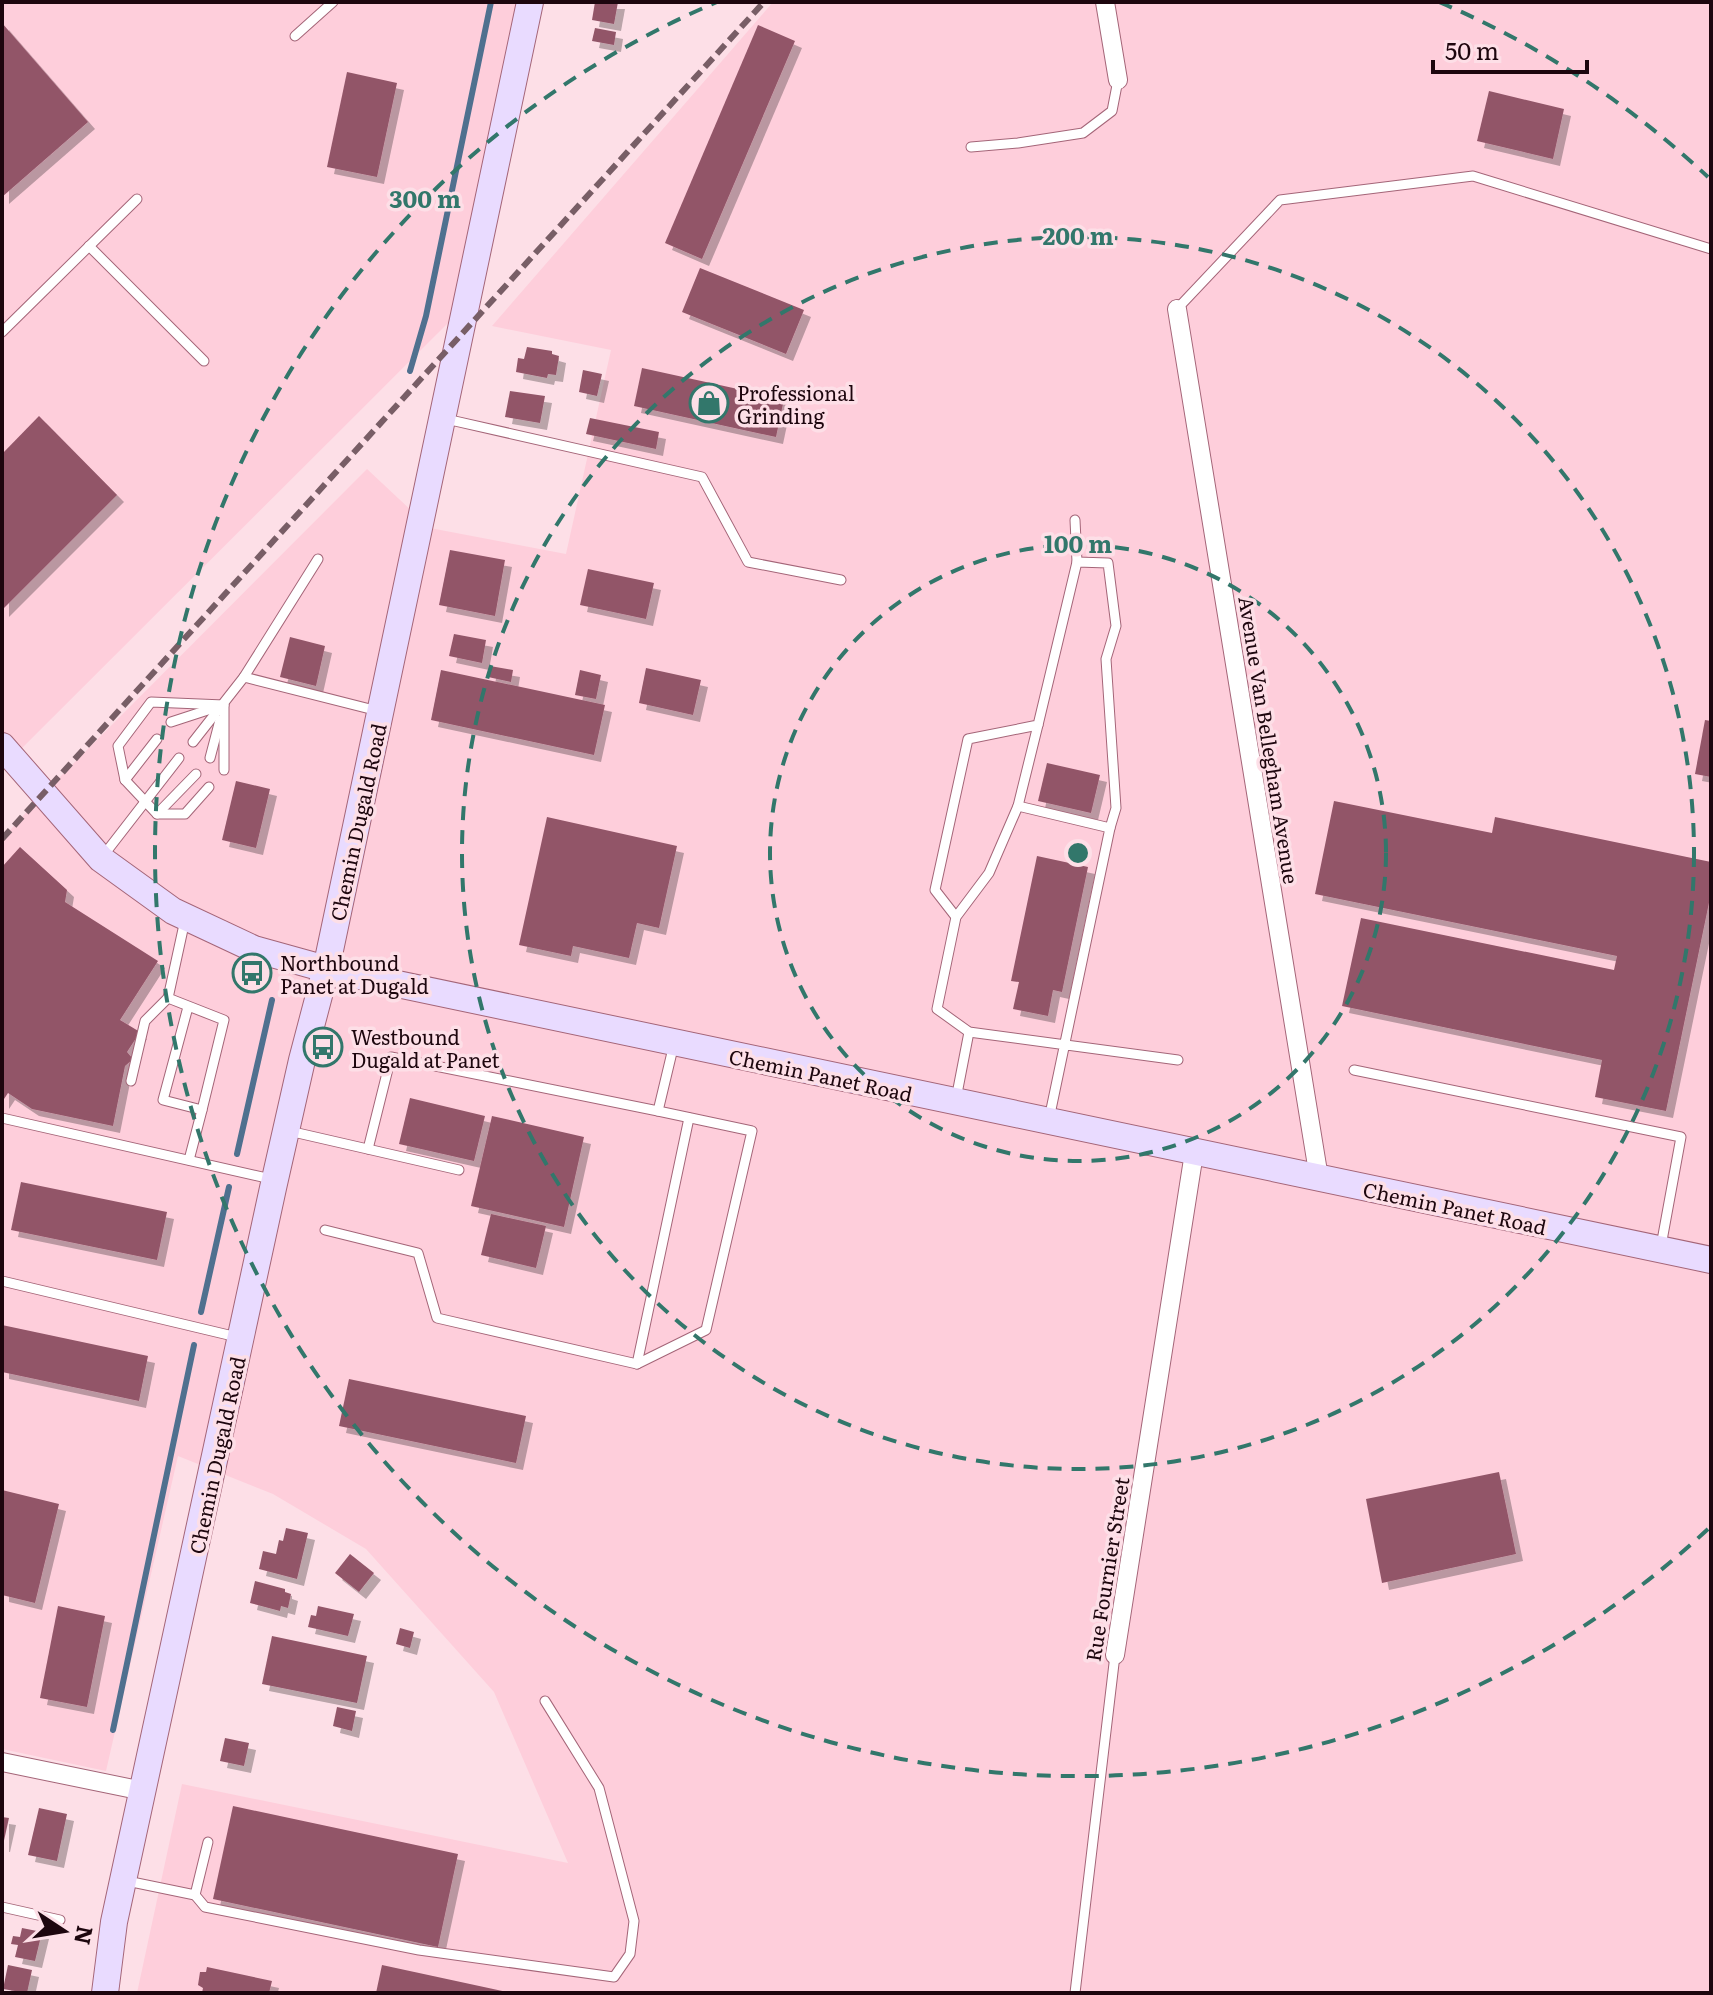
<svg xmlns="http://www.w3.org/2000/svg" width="1713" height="1995" font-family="Literata,serif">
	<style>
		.built { fill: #fecedb }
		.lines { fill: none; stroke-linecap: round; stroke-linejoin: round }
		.stream { stroke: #4f708f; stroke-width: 6 }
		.building { fill: #925568; filter: url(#shadow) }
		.lane-casing { stroke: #a46578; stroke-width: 11 }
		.street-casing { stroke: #a46578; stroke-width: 20 }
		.secondary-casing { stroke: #a46578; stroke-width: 28 }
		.lane { stroke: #fff; stroke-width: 9 }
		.street { stroke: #fff; stroke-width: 18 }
		.secondary { stroke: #e9dbff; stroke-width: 26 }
		.rail { stroke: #785e66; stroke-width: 6; stroke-dasharray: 12 6; stroke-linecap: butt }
		.ring { fill: none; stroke: #32776b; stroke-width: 4; stroke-dasharray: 14 10 }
		.labels { text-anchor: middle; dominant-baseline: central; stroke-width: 7; stroke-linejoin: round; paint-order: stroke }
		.poi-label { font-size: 20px; fill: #1d060e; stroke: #fddfe7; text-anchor: start }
		.street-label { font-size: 20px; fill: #1d060e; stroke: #fddfe7 }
		.centre { fill: #32776b; stroke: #fddfe7; stroke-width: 4 }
		.ring-label { font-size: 24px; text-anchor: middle; font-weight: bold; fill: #32776b; stroke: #fddfe7; stroke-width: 7; stroke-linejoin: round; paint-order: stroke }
	</style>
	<defs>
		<filter id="shadow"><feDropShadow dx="7" dy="7" stdDeviation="0" flood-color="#0004"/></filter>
	</defs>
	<rect width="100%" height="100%" fill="#fddfe7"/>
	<!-- built -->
	<g class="built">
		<polygon points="2,2 518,2 451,320 2,768"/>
		<polygon points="773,2 1711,2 1711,1993 137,1993 182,1784 568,1863 494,1692 366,1549 273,1494 178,1456 106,1771 2,1749 2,839 43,794 367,469 430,528 566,554 611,350 492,326"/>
	</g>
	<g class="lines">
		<!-- stream -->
		<g class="stream">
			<polyline points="410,371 426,316 491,2"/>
			<polyline points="237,1154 272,1000"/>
			<polyline points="201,1312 229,1187"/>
			<polyline points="113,1730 194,1345"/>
		</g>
	</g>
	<!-- building -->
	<g class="building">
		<polygon points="595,2 618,2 614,24 592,20"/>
		<polygon points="2,23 88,122 2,197"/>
		<polygon points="758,25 795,41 702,259 665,243"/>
		<polygon points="595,28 616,32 614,45 592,41"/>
		<polygon points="347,72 397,83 377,177 327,167"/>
		<polygon points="1489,91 1564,109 1553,159 1477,141"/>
		<polygon points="700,268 804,310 786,354 682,312"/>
		<polygon points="527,347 552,351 552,354 559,356 556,375 548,374 547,378 516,372 518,358 524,359"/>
		<polygon points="642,368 784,399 776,437 634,406"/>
		<polygon points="583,370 602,374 597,396 579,392"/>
		<polygon points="510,391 545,396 540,423 505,417"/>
		<polygon points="39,416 117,495 2,610 2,454"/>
		<polygon points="590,418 659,432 656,449 586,434"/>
		<polygon points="450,550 505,560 495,616 439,605"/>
		<polygon points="588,569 654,583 646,619 580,605"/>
		<polygon points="454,634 486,640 482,663 449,656"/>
		<polygon points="290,637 325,646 316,686 280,677"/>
		<polygon points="490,666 513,670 511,682 488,677"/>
		<polygon points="646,668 701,680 693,715 639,703"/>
		<polygon points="441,670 605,705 594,755 431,720"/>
		<polygon points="580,670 601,675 596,699 575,695"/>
		<polygon points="1705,720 1711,721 1711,777 1695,774"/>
		<polygon points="1047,763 1100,775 1091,813 1038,801"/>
		<polygon points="236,781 270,789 256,848 222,840"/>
		<polygon points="1334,801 1492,833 1495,817 1711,862 1711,893 1666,1111 1595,1097 1602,1060 1342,1006 1361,918 1614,970 1617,956 1315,894"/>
		<polygon points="547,817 677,846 659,928 637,923 629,958 573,946 571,956 519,945"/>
		<polygon points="20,847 67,890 65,902 158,961 120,1020 140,1032 127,1052 133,1059 125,1066 113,1126 32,1109 8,1093 2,1102 2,867"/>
		<polygon points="1037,856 1088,867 1062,992 1053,990 1048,1016 1013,1009 1019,982 1011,981"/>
		<polygon points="410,1098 485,1116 474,1161 399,1144"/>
		<polygon points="492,1116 584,1137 564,1227 471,1206"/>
		<polygon points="21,1182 167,1212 157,1260 11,1230"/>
		<polygon points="491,1214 546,1226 536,1268 481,1255"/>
		<polygon points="2,1325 148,1356 139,1401 2,1372"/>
		<polygon points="349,1379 526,1416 516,1463 339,1426"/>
		<polygon points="1499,1472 1516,1554 1382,1583 1366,1499"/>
		<polygon points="2,1490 59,1504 35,1603 2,1595"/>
		<polygon points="286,1528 308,1533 297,1579 259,1569 263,1551 276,1554 279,1540 283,1541"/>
		<polygon points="350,1554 374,1573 359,1592 335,1573"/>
		<polygon points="255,1581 285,1589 285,1592 291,1594 288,1608 281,1606 280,1611 250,1603"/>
		<polygon points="58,1606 105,1616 87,1707 40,1698"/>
		<polygon points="318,1606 354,1614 348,1636 308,1627 311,1615 316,1616"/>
		<polygon points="400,1628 414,1632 410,1648 396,1644"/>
		<polygon points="272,1636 367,1656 357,1703 262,1684"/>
		<polygon points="337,1707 356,1711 352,1731 333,1726"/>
		<polygon points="225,1738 249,1743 244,1766 220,1761"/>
		<polygon points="233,1806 458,1854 438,1947 213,1899"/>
		<polygon points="39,1808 67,1814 57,1861 28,1855"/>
		<polygon points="2,1817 9,1818 3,1845 2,1845"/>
		<polygon points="22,1928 42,1932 35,1961 15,1957 18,1945 11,1944 13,1936 20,1937"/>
		<polygon points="8,1965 32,1970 27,1993 3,1989"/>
		<polygon points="382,1965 507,1992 507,1993 376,1993"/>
		<polygon points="207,1967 272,1981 269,1993 202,1993 203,1988 198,1985 200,1972 206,1972"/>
	</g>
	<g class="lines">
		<!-- lane casing -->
		<g class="lane-casing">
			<g id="lane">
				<polyline points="295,36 333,2"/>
				<polyline points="971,147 1018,143 1083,133 1112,111 1118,80"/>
				<polyline points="89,246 204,361"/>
				<polyline points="1177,309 1280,200 1473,176 1711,249"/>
				<polyline points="2,332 137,199"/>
				<polyline points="446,419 702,477 748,562 841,580"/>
				<polyline points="1075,520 1077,562"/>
				<polyline points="244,677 318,559"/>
				<polyline points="224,705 224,770"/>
				<polyline points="171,722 217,707"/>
				<polyline points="193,742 244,677 378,711"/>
				<polyline points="210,758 220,720"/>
				<polyline points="125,780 157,739"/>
				<polyline points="209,787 185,814 157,814 125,780 118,746 151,702 224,705"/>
				<polyline points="1018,806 1038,725"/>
				<polyline points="157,814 196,774"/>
				<polyline points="103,856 179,758"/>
				<polyline points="956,917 935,890 968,739 1038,725 1077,562 1108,563 1116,626 1106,659 1116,808 1110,828"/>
				<polyline points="185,920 168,998 224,1020 202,1110 163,1100 188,1007"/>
				<polyline points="1354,1070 1681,1137 1661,1246"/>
				<polyline points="131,1081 145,1021 168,998"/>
				<polyline points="956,1099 969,1032"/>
				<polyline points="2,1118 271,1179"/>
				<polyline points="1049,1119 1110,828 1018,806 989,873 956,917 937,1009 969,1032 1178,1060"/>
				<polyline points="289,1131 459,1170"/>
				<polyline points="368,1149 391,1057 658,1111 674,1044"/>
				<polyline points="189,1160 202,1110"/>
				<polyline points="325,1230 418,1253 437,1318 637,1364 706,1330 752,1131 658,1111"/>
				<polyline points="2,1281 237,1337"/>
				<polyline points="637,1364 689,1118"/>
				<polyline points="127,1881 195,1895 208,1842"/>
				<polyline points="195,1895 205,1907 419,1950 614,1977 630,1954 634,1921 599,1788 545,1701"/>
				<polyline points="2,1907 60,1920"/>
				<polyline points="1075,1993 1115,1655"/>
			</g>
		</g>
		<!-- street casing -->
		<g class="street-casing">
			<g id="street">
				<polyline points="1105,2 1118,80"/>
				<polyline points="1177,309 1319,1178"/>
				<polyline points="1115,1655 1194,1153"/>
				<polyline points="2,1762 143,1791"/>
			</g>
		</g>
		<!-- secondary casing -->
		<g class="secondary-casing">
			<g id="secondary">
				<polyline points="2,746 101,859 173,911 254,949 326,969 1711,1260"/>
				<polyline points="105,1993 114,1922 273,1188 302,1060 326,969 530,2"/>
			</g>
		</g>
		<!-- lane -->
		<use href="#lane" class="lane"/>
		<!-- street -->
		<use href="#street" class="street"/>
		<!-- secondary -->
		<use href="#secondary" class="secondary"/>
		<!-- rail -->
		<polyline class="rail" points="2,839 764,2"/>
	</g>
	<!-- distance rings -->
	<g class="ring">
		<circle cx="1078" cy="853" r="308"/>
		<circle cx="1078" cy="853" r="616"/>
		<path d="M1708 1529A924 924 0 1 1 717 2M1439 2A924 924 0 0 1 1708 177"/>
	</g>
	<!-- icons -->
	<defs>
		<g id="shop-ring" transform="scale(2)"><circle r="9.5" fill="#fddfe7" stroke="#32776b" stroke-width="1.5"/><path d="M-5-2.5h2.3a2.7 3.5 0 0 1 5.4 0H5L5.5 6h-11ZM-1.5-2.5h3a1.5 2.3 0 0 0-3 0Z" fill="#32776b"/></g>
		<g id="bus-ring" transform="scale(2)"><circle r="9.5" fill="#fddfe7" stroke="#32776b" stroke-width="1.5"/><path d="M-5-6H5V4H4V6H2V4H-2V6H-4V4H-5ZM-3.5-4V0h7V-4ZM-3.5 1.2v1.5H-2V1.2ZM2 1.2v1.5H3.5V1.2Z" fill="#32776b"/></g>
	</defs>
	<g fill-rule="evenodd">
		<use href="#shop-ring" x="709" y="403"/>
		<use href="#bus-ring" x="252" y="973"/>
		<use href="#bus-ring" x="323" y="1047"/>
	</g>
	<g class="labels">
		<!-- poi labels -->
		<g class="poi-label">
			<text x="737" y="392">Professional<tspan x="737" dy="23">Grinding</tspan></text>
			<text x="280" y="962">Northbound<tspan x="280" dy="23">Panet at Dugald</tspan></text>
			<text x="351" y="1036">Westbound<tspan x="351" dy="23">Dugald at Panet</tspan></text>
		</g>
		<!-- street labels -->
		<g class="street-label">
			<text transform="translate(1270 740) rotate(81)">Avenue Van Bellegham Avenue</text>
			<text transform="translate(357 822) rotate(-78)">Chemin Dugald Road</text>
			<text transform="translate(821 1074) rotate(12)">Chemin Panet Road</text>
			<text transform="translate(1455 1207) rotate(12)">Chemin Panet Road</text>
			<text transform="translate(216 1455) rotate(-78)">Chemin Dugald Road</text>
			<text transform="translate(1106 1569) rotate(-81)">Rue Fournier Street</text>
		</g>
	</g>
	<circle cx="1078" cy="853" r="12" class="centre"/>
	<g class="ring-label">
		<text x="425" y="208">300 m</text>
		<text x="1078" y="245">200 m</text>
		<text x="1078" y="553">100 m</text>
	</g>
	<!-- border -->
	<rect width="1713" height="1995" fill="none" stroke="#1d060e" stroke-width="8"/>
	<!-- north arrow -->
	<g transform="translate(64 1931) rotate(102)" stroke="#fddfe7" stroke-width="6" paint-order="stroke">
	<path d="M0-6L14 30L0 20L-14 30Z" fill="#1d060e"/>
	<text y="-12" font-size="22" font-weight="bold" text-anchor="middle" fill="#1d060e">N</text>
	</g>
	<!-- scale -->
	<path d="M1433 60v12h154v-12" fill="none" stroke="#1d060e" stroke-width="4"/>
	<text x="1445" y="60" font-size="24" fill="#1d060e" stroke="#fddfe7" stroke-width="6" paint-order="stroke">50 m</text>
</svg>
